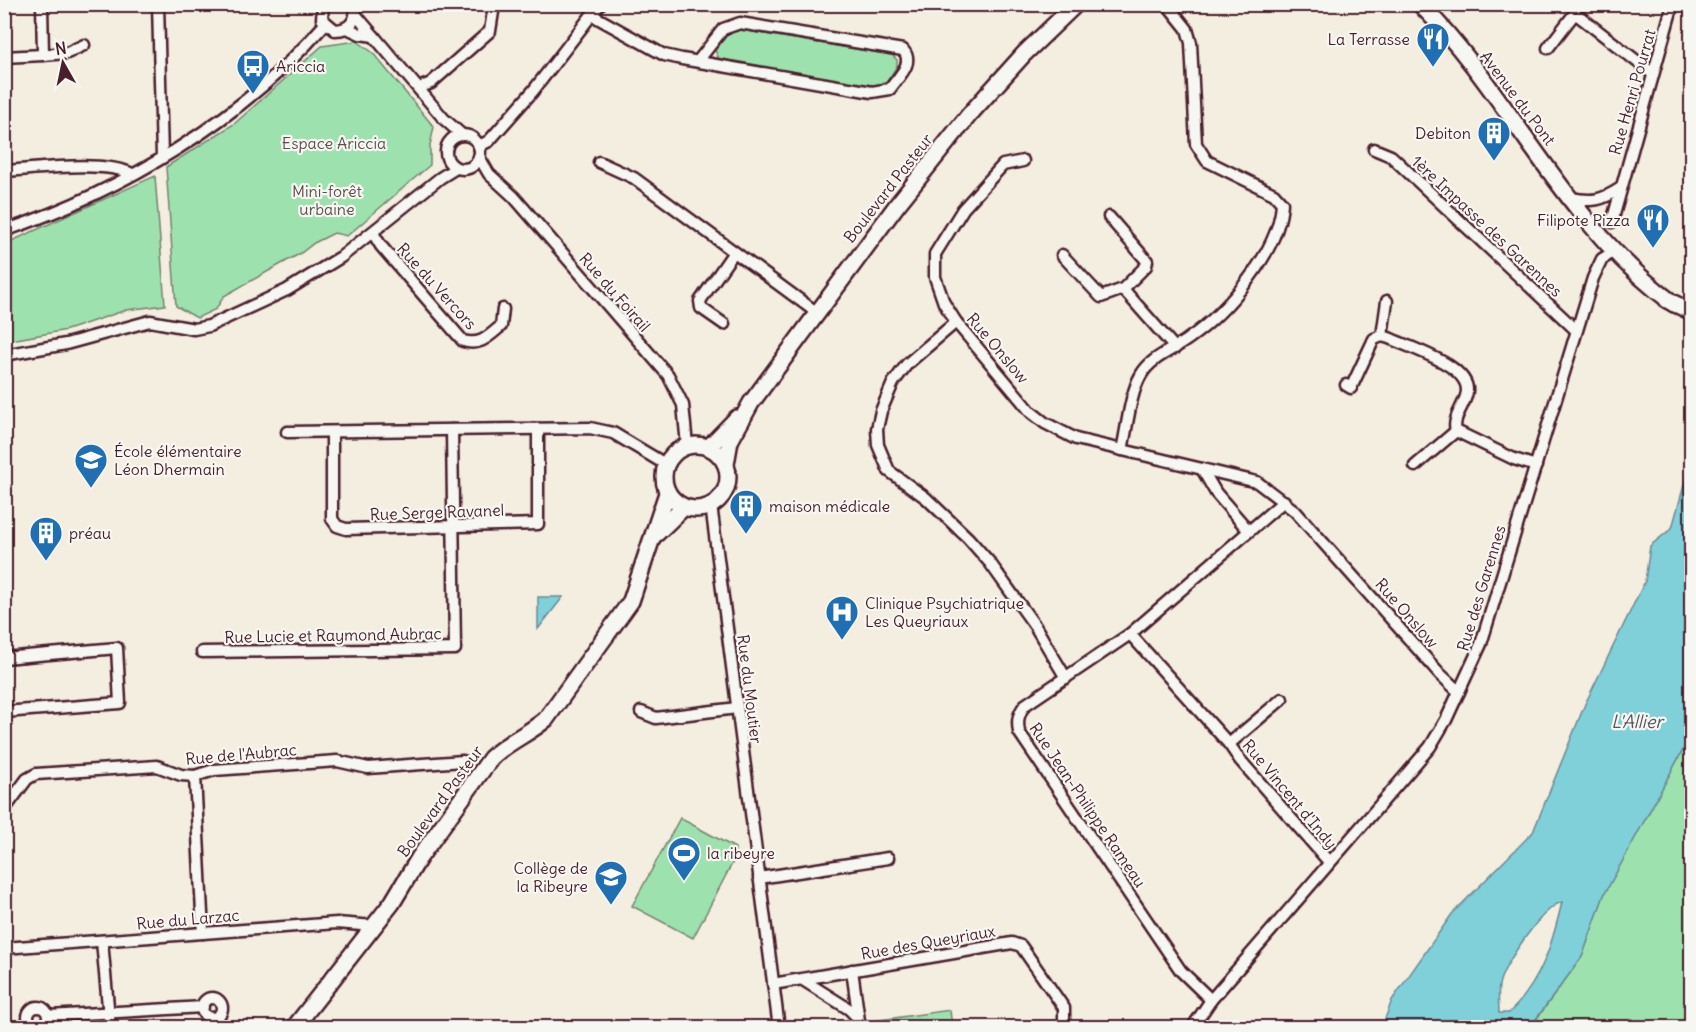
<svg xmlns="http://www.w3.org/2000/svg" width="1696" height="1032" font-family="Delius,sans-serif">
	<style>
		.green { fill: #9de2ae; stroke: #74806c; stroke-width: 1.5 }
		.water { fill: #7fd0d9; stroke: #6a8993; stroke-width: 1.5; fill-rule: evenodd }
		.lines { fill: none; stroke-linecap: round; stroke-linejoin: round }
		.street-casing { stroke: #4a1f2b; stroke-width: 15 }
		.secondary-casing { stroke: #4a1f2b; stroke-width: 20 }
		.street { stroke: #f6f6f2; stroke-width: 10 }
		.secondary { stroke: #f6f6f2; stroke-width: 15 }
		.labels { text-anchor: middle; dominant-baseline: central; stroke-width: 4.5; stroke-linejoin: round; paint-order: stroke }
		.poi-label { font-size: 16px; fill: #4a1f2b; stroke: #f6f6f2; text-anchor: start }
		.street-label { font-size: 16px; fill: #4a1f2b; stroke: #f6f6f2 }
		.park-label { font-size: 16px; fill: #5f504c; stroke: #f6f6f2 }
		.water-label { font-size: 18px; font-style: italic; fill: #5a545f; stroke: #f6f6f2 }
	</style>
	<rect width="100%" height="100%" fill="#f4eee1"/>
	<filter id="ink" filterUnits="userSpaceOnUse"><feTurbulence type="fractalNoise" baseFrequency=".0167" numOctaves="2"/><feDisplacementMap in="SourceGraphic" scale="12" xChannelSelector="R" yChannelSelector="G"/><feConvolveMatrix kernelMatrix="1 2 1 2 8 2 1 2 1" color-interpolation-filters="sRGB"/></filter>
	<g filter="url(#ink)">
		<!-- green -->
		<g class="green">
			<polygon points="740,30 892,55 897,60 897,66 886,83 872,86 719,59 715,50 728,34"/>
			<polygon points="357,41 372,52 434,127 430,145 430,165 347,236 334,233 314,243 301,253 224,296 216,309 197,318 176,306 166,167 234,124 322,46"/>
			<polygon points="155,176 165,305 126,310 67,330 5,341 5,244"/>
			<polygon points="1691,735 1691,1027 1530,1028 1582,957 1604,895"/>
			<polygon points="680,818 735,848 735,858 693,938 632,906"/>
			<polygon points="950,1010 952,1027 867,1027 866,1022"/>
		</g>
		<!-- water -->
		<g class="water">
			<path d="M1691 460V735L1604 895 1582 957 1530 1027H1382L1392 1000 1452 914 1533 832 1585 704 1645 581 1650 546 1672 528ZM1562 902C1552 945 1541 982 1509 1013H1499C1499 1004 1497 990 1500 981 1505 963 1544 906 1562 902Z"/>
			<polygon points="538,597 563,597 538,629"/>
		</g>
		<g class="lines">
			<!-- street casing -->
			<g class="street-casing">
				<g id="street">
					<polyline points="158,4 162,157"/>
					<path d="M323 4 322 19 335 30C350 30 359 19 354 4"/>
					<polyline points="356,15 444,119 462,135"/>
					<path d="M592 15 664 55 682 59 872 92 890 89C898 77 915 63 903 50L740 23 723 29 698 61"/>
					<polyline points="347,28 360,34 374,36"/>
					<polyline points="1548,48 1575,13 1652,73"/>
					<polyline points="43,55 67,53 84,45"/>
					<polyline points="4,57 43,55 42,4"/>
					<polyline points="419,88 431,83 490,31 493,12"/>
					<circle cx="463" cy="152" r="17"/>
					<polyline points="479,146 489,141 533,91 600,4"/>
					<polyline points="1374,149 1391,156 1576,330"/>
					<polyline points="479,157 489,174 514,197 668,375 683,405 687,445"/>
					<polyline points="1023,161 1003,165 963,209 935,254 935,277 944,303 956,322 1031,412 1045,423 1076,439 1257,482 1295,511 1440,674 1459,692"/>
					<polyline points="599,162 634,178 816,312"/>
					<path d="M4 171C38 169 104 160 132 174"/>
					<path d="M1570 198C1593 202 1601 201 1621 188"/>
					<polyline points="1109,217 1147,261 1146,266 1123,289"/>
					<polyline points="1612,222 1673,4"/>
					<path d="M4 231C124 190 242 120 325 24"/>
					<path d="M373 233 381 246 463 341C480 346 488 337 501 326L503 309"/>
					<polyline points="1062,255 1101,297 1123,289 1175,348"/>
					<polyline points="956,322 907,364 893,383 881,411 877,429 878,445 889,471 926,498 968,538 990,563 1035,626 1066,678"/>
					<polyline points="724,324 701,308 700,301 734,252"/>
					<polyline points="1382,336 1387,301"/>
					<polyline points="4,355 66,344 150,321 194,329 209,326 287,290 341,257 440,178 456,168"/>
					<path d="M1346 385 1351 388 1374 339 1382 336 1389 338C1410 348 1476 367 1466 396 1463 407 1452 419 1456 431L1514 459 1536 466"/>
					<polyline points="287,432 590,428 613,433 665,464"/>
					<polyline points="332,432 332,519 337,526 346,529 538,524 538,429"/>
					<path d="M1122 450C1127 429 1130 393 1141 375 1151 357 1172 351 1188 339 1226 313 1280 251 1282 203L1274 194 1207 161 1196 144 1191 43 1187 29 1167 4"/>
					<polyline points="1415,466 1456,431"/>
					<polyline points="1202,469 1216,493 1248,530"/>
					<polyline points="711,505 779,1028"/>
					<polyline points="1130,634 1229,744 1240,760 1329,862"/>
					<polyline points="202,652 455,649 452,430"/>
					<polyline points="4,658 117,648 120,703 4,712"/>
					<polyline points="641,712 656,718 737,708"/>
					<polyline points="1229,744 1282,699"/>
					<polyline points="195,776 203,933"/>
					<polyline points="4,810 27,779 36,774 157,766 181,775 195,776 214,770 337,761 368,768 463,761"/>
					<polyline points="759,878 888,858"/>
					<polyline points="102,941 110,1028"/>
					<polyline points="4,948 337,923 374,926"/>
					<polyline points="852,970 860,1028"/>
					<polyline points="803,980 849,1009 858,1018"/>
					<polyline points="773,984 1012,943 1021,946 1064,1008 1064,1028"/>
					<circle cx="212" cy="1008" r="10"/>
					<path d="M1211 1000 1181 971 1019 732C1017 721 1018 714 1025 705L1130 634 1284 501"/>
					<circle cx="38" cy="1017" r="10"/>
					<polyline points="49,1016 203,1007"/>
					<polyline points="1192,1028 1211,1000 1430,747 1446,720 1481,644 1593,278 1602,259 1607,256"/>
				</g>
			</g>
			<!-- secondary casing -->
			<g class="secondary-casing">
				<g id="secondary">
					<path d="M1420 4C1512 97 1566 226 1674 304"/>
					<polyline points="1667,300 1692,312"/>
					<circle cx="696" cy="477" r="32"/>
					<polyline points="709,447 737,418"/>
					<polyline points="726,464 730,441 751,403 897,205 969,115 1024,54 1076,4"/>
					<polyline points="656,534 684,507"/>
					<path d="M294 1028 392 903 419 858 491 758C508 741 529 734 546 719L631 601 667 493"/>
				</g>
			</g>
			<!-- street -->
			<use href="#street" class="street"/>
			<!-- secondary -->
			<use href="#secondary" class="secondary"/>
		</g>
	</g>
	<!-- icons -->
	<defs>
		<g id="restaurant-pin" transform="scale(1.725)"><path d="M0 17L-7.5 6A9.5 9.5 0 1 1 7.5 6Z" fill="#1f6fb2" stroke="#f6f6f2"/><path d="M-5-6h1v4h1v-4h1v4h1v-4h1v5L-1.5 .5V6h-2V.5L-5-1ZM5-6V6H3V1.5H1.5Q1.5-4 5-6Z" fill="#fff"/></g>
		<g id="bus-pin" transform="scale(1.725)"><path d="M0 17L-7.5 6A9.5 9.5 0 1 1 7.5 6Z" fill="#1f6fb2" stroke="#f6f6f2"/><path d="M-5-6H5V4H4V6H2V4H-2V6H-4V4H-5ZM-3.5-4V0h7V-4ZM-3.5 1.2v1.5H-2V1.2ZM2 1.2v1.5H3.5V1.2Z" fill="#fff"/></g>
		<g id="building-pin" transform="scale(1.725)"><path d="M0 17L-7.5 6A9.5 9.5 0 1 1 7.5 6Z" fill="#1f6fb2" stroke="#f6f6f2"/><path d="M-4-6H4V6H1V3H-1V6H-4ZM-2.5-4.3h1.7v1.8h-1.7ZM.8-4.3h1.7v1.8H.8ZM-2.5-1h1.7V.8h-1.7ZM.8-1h1.7V.8H.8Z" fill="#fff"/></g>
		<g id="school-pin" transform="scale(1.725)"><path d="M0 17L-7.5 6A9.5 9.5 0 1 1 7.5 6Z" fill="#1f6fb2" stroke="#f6f6f2"/><path d="M0-5L7-2L0 1L-7-2ZM-4 1L0 2.5L4 1V4Q0 6-4 4Z" fill="#fff"/></g>
		<g id="hospital-pin" transform="scale(1.725)"><path d="M0 17L-7.5 6A9.5 9.5 0 1 1 7.5 6Z" fill="#1f6fb2" stroke="#f6f6f2"/><path d="M-5-5h3v3.5h4V-5h3V5h-3V1.5h-4V5h-3Z" fill="#fff"/></g>
		<g id="stadium-pin" transform="scale(1.725)"><path d="M0 17L-7.5 6A9.5 9.5 0 1 1 7.5 6Z" fill="#1f6fb2" stroke="#f6f6f2"/><path d="M0-5a6.5 5 0 1 0 0 10a6.5 5 0 1 0 0-10ZM-3.5-1.8h7v3.6h-7Z" fill="#fff"/></g>
	</defs>
	<g fill-rule="evenodd">
		<use href="#restaurant-pin" x="1433" y="39"/>
		<use href="#bus-pin" x="253" y="66"/>
		<use href="#building-pin" x="1494" y="133"/>
		<use href="#restaurant-pin" x="1653" y="220"/>
		<use href="#school-pin" x="91" y="460"/>
		<use href="#building-pin" x="746" y="506"/>
		<use href="#building-pin" x="46" y="533"/>
		<use href="#hospital-pin" x="842" y="612"/>
		<use href="#stadium-pin" x="684" y="853"/>
		<use href="#school-pin" x="611" y="877"/>
	</g>
	<g class="labels">
		<!-- poi labels -->
		<g class="poi-label">
			<text x="1410" y="39" text-anchor="end">La Terrasse</text>
			<text x="276" y="66">Ariccia</text>
			<text x="1471" y="133" text-anchor="end">Debiton</text>
			<text x="1630" y="220" text-anchor="end">Filipote Pizza</text>
			<text x="114" y="451">École élémentaire<tspan x="114" dy="18">Léon Dhermain</tspan></text>
			<text x="769" y="506">maison médicale</text>
			<text x="69" y="533">préau</text>
			<text x="865" y="603">Clinique Psychiatrique<tspan x="865" dy="18">Les Queyriaux</tspan></text>
			<text x="707" y="853">la ribeyre</text>
			<text x="588" y="868" text-anchor="end">Collège de<tspan x="588" dy="18">la Ribeyre</tspan></text>
		</g>
		<!-- street labels -->
		<g class="street-label">
			<text transform="translate(1632 92) rotate(-74)">Rue Henri Pourrat</text>
			<text transform="translate(1518 98) rotate(53)">Avenue du Pont</text>
			<text transform="translate(888 188) rotate(-52)">Boulevard Pasteur</text>
			<text transform="translate(1487 226) rotate(43)">1ère Impasse des Garennes</text>
			<text transform="translate(437 286) rotate(48)">Rue du Vercors</text>
			<text transform="translate(615 292) rotate(49)">Rue du Foirail</text>
			<text transform="translate(998 348) rotate(50)">Rue Onslow</text>
			<text transform="translate(437 512) rotate(-2)">Rue Serge Ravanel</text>
			<text transform="translate(1481 588) rotate(-73)">Rue des Garennes</text>
			<text transform="translate(1407 613) rotate(49)">Rue Onslow</text>
			<text transform="translate(333 635) rotate(-1)">Rue Lucie et Raymond Aubrac</text>
			<text transform="translate(750 689) rotate(83)">Rue du Moutier</text>
			<text transform="translate(241 754) rotate(-5)">Rue de l'Aubrac</text>
			<text transform="translate(1290 794) rotate(50)">Rue Vincent d'Indy</text>
			<text transform="translate(440 801) rotate(-54)">Boulevard Pasteur</text>
			<text transform="translate(1088 805) rotate(56)">Rue Jean-Philippe Rameau</text>
			<text transform="translate(188 919) rotate(-5)">Rue du Larzac</text>
			<text transform="translate(928 942) rotate(-10)">Rue des Queyriaux</text>
		</g>
		<!-- park labels -->
		<g class="park-label">
			<text x="334" y="143">Espace Ariccia</text>
			<text x="327" y="191">Mini-forêt<tspan x="327" dy="18">urbaine</tspan></text>
		</g>
		<!-- water labels -->
		<g class="water-label">
			<text x="1637" y="721">L'Allier</text>
		</g>
	</g>
	<!-- margin -->
	<rect width="1696" height="1032" fill="none" stroke="#f6f6f2" stroke-width="24"/>
	<rect x="12" y="12" width="1672" height="1008" fill="none" stroke="#4a1f2b" stroke-width="2" filter="url(#ink)"/>
	<!-- north arrow -->
	<g transform="translate(63 63) rotate(351)" stroke="#f6f6f2" stroke-width="4.5" paint-order="stroke">
	<path d="M0-4.5L10 22L0 15L-10 22Z" fill="#4a1f2b"/>
	<text y="-9" font-size="16" font-weight="bold" text-anchor="middle" fill="#4a1f2b">N</text>
	</g>
</svg>
